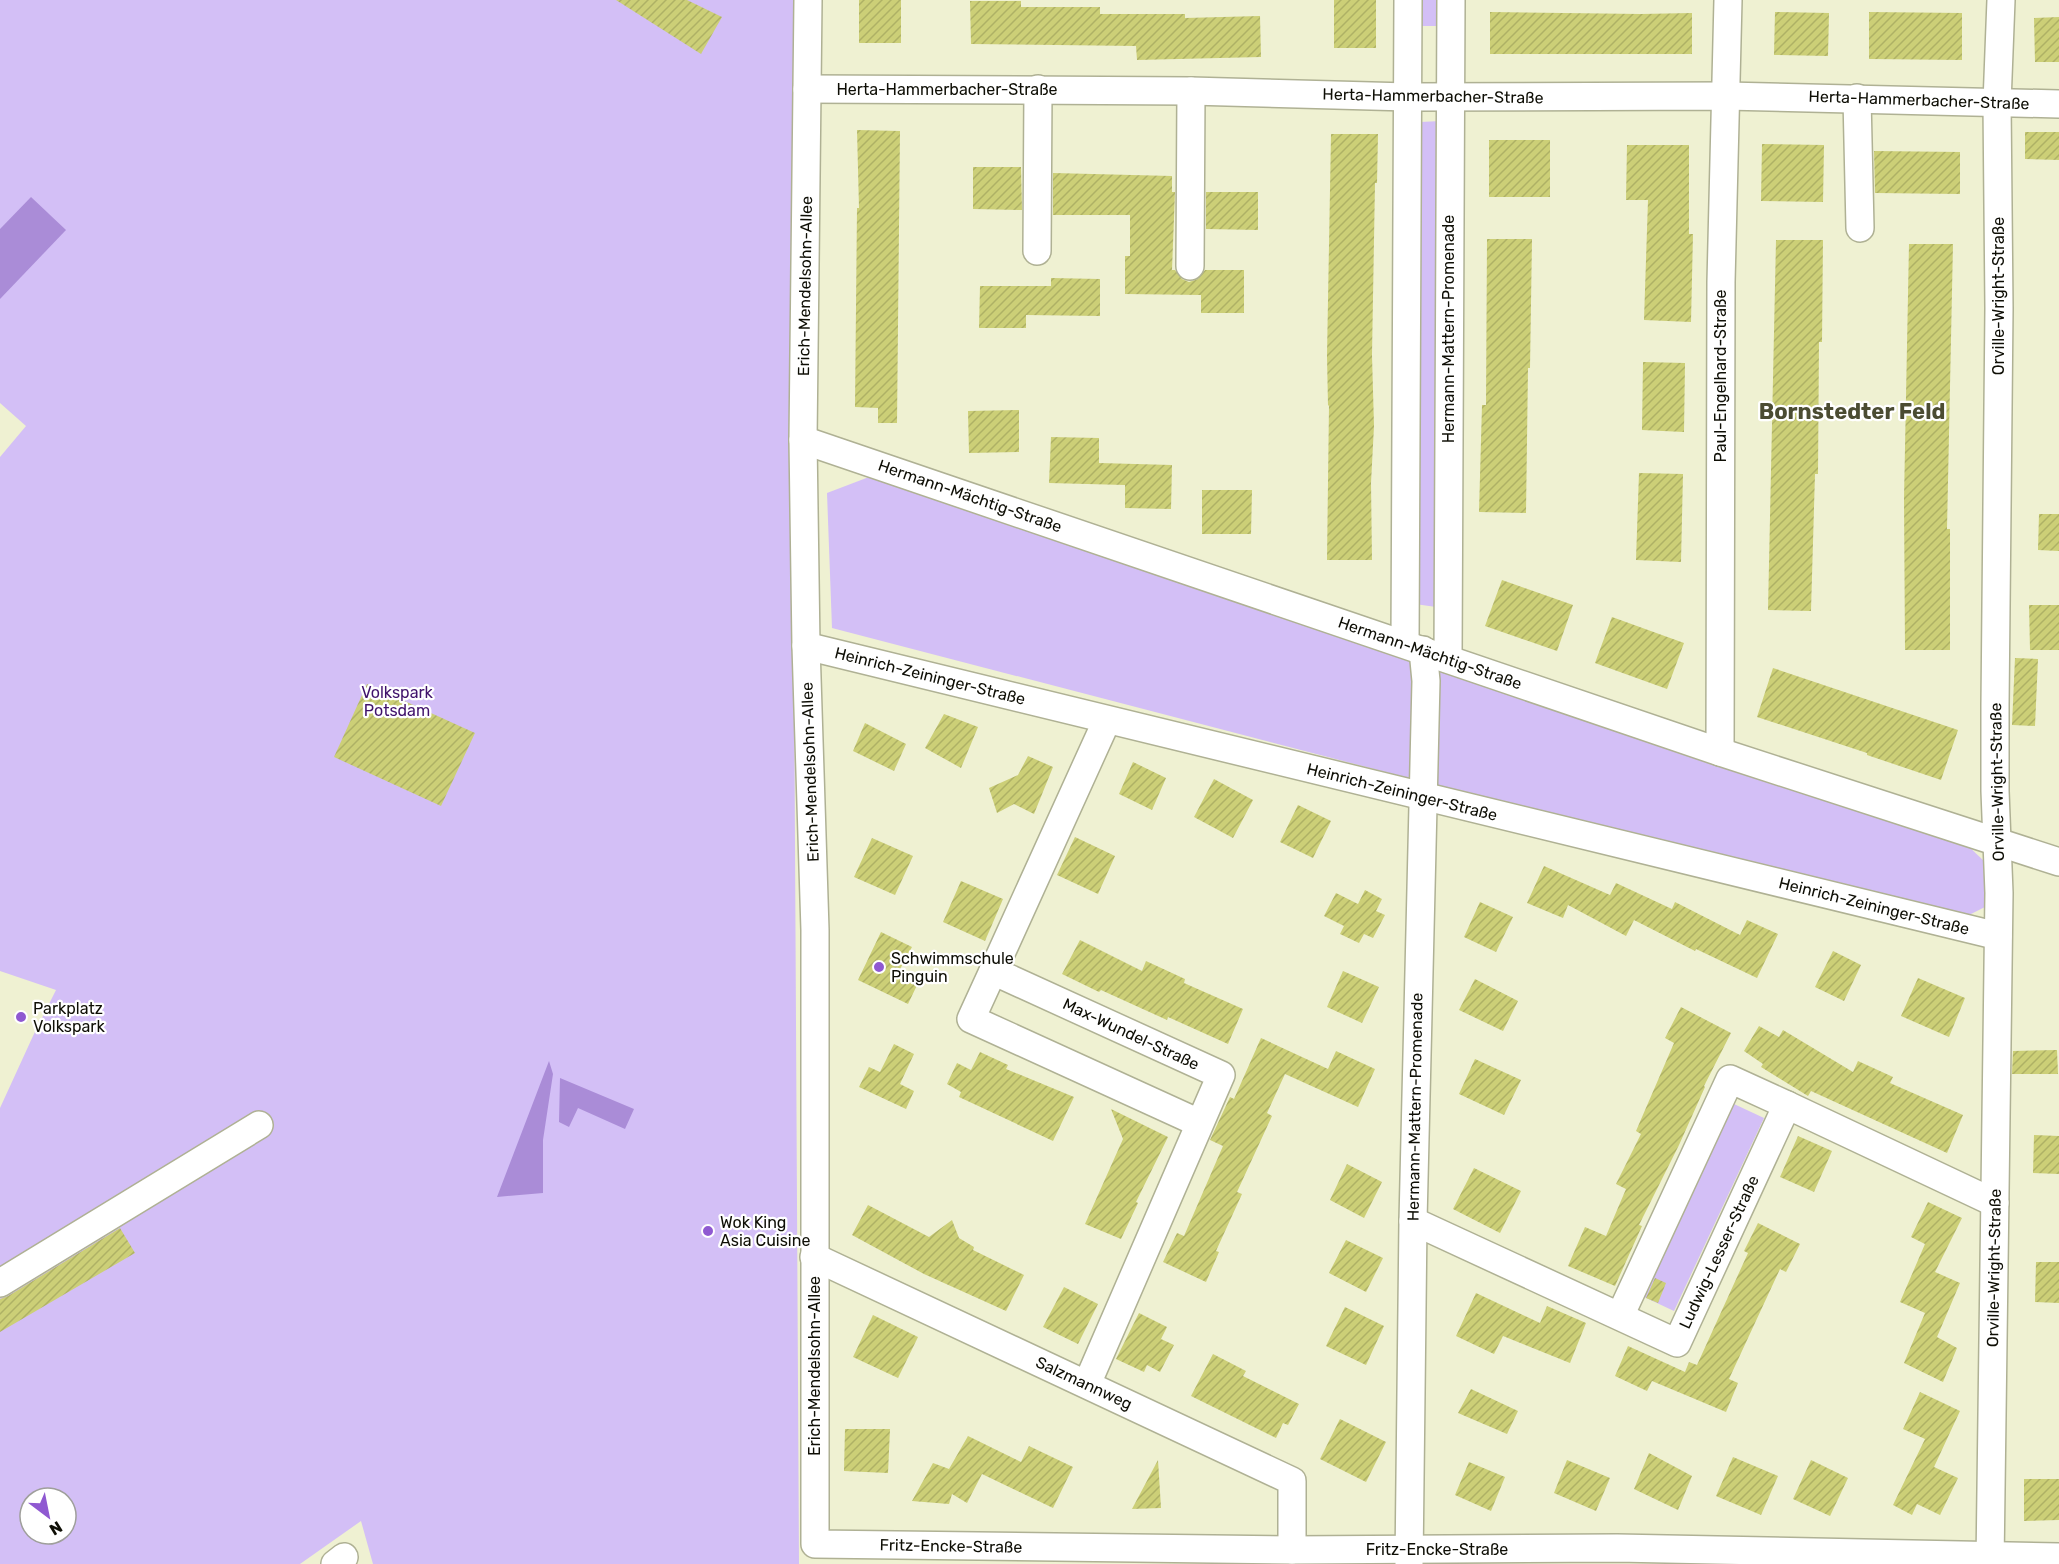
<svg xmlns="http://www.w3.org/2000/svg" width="2059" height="1564" font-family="Rubik,sans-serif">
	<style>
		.green { fill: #d3bff6; fill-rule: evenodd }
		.water { fill: #aa8cd7 }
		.building { fill: url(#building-hatch) }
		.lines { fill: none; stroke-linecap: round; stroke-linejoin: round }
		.minor-casing { stroke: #afb194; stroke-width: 30 }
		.minor { stroke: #fff; stroke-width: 27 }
		.poi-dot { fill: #8f59d1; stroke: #fff; stroke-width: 2 }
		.labels { text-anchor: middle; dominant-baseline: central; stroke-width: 4.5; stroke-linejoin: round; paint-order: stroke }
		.street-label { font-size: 16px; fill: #0e0e05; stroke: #fff }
		.park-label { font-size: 16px; fill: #40126b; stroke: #fff }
		.poi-label { font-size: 16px; fill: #0e0e05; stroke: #fff; text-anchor: start }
		.district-label { font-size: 22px; font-weight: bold; fill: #4b4c32; stroke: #fff }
	</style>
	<defs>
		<pattern id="building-hatch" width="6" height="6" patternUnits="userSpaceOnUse" patternTransform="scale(1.5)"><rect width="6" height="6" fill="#cccf77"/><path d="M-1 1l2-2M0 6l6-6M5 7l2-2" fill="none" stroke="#aeb165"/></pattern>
	</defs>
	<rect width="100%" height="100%" fill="#eff1d2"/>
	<!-- green -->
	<g class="green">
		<path d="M0 0H797L793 483 799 1564H373L361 1521 300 1564H0V1108L33 1036 56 990 0 971V457L26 426 0 403ZM30 1498H66V1534H30Z"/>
		<rect x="1420" y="0" width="22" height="26"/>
		<polygon points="1441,121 1436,607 1415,604 1420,122"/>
		<polygon points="869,477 1965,843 1985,862 1987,906 1967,916 1397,775 832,628 827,493"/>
		<polygon points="1734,1104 1764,1118 1674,1311 1644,1297"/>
	</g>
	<!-- water -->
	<g class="water">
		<polygon points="31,197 66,230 0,299 0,229"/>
		<polygon points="549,1061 553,1074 543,1140 543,1193 497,1197"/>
		<polygon points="560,1078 634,1109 625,1129 578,1108 569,1127 559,1122"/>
	</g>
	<!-- building -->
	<g class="building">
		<polygon points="616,0 687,0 722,17 701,54"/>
		<rect x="859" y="0" width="42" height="43"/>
		<rect x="1334" y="0" width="42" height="48"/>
		<polygon points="970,1 1021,1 1021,7 1100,7 1100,14 1185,14 1185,18 1260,16 1261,57 1137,60 1136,46 971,44"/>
		<polygon points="1490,12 1641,14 1692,13 1692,54 1490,54"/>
		<polygon points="1775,12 1829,13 1828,56 1774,55"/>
		<polygon points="1869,12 1962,13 1962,60 1869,59"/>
		<polygon points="2059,17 2059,62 2035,62 2034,18"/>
		<polygon points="857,130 900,131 897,423 878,423 878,408 855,407 857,208 859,208"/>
		<polygon points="2025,132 2059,132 2059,160 2025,159"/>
		<polygon points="1331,134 1378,134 1377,183 1375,183 1372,355 1374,426 1371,483 1372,560 1327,560 1329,405 1328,406 1327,356"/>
		<rect x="1489" y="140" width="61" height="57"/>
		<polygon points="1762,144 1824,145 1823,202 1761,201"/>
		<polygon points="1627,145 1689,145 1689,234 1693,234 1691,322 1644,320 1648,200 1626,200"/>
		<polygon points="1874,151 1960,152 1960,194 1875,193"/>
		<polygon points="973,167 1021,167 1022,210 973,209"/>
		<polygon points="1053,173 1172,176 1172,192 1175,192 1172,270 1175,270 1182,279 1189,282 1198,279 1205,270 1244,270 1244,313 1201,313 1201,295 1125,294 1125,256 1130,256 1130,215 1053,215"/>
		<polygon points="1206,192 1258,192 1258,230 1206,229"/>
		<polygon points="1487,239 1532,239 1530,368 1528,368 1526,513 1479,512 1482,405 1486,405"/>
		<polygon points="1776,240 1823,240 1822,342 1819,342 1818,474 1815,474 1811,611 1768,610"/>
		<polygon points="1909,244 1953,244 1947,529 1950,529 1950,650 1905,650 1904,499"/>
		<polygon points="1051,278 1100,279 1100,316 1026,315 1026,328 979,328 980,286 1051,286"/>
		<polygon points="1643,362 1685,363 1684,432 1642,430"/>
		<polygon points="1019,410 1019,452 969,453 968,411"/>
		<polygon points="1051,437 1099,438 1099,463 1172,465 1171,509 1125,508 1125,485 1049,483"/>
		<polygon points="1639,473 1683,474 1681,562 1636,560"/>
		<polygon points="1202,490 1252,490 1251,534 1202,534"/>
		<polygon points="2039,514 2059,514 2059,551 2038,550"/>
		<polygon points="1502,580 1573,605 1557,651 1485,626"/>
		<polygon points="2029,605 2059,605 2059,650 2030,650"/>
		<polygon points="1612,617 1684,643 1667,689 1595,663"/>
		<polygon points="2015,658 2038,659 2035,726 2012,725"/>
		<polygon points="1773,668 1958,730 1941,780 1867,755 1867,753 1757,717"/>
		<polygon points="367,684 475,733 441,806 334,757"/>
		<polygon points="944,714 978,727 961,768 925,748"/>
		<polygon points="865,723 906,744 894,771 853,751"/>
		<polygon points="1028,756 1053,767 1034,814 1014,804 997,813 989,788 1018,775"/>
		<polygon points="1133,762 1166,778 1152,810 1119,794"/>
		<polygon points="1214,779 1253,800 1233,838 1194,817"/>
		<polygon points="1298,805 1331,821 1313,858 1280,842"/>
		<polygon points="1075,837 1115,856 1098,894 1057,875"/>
		<polygon points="872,838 913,856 895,895 854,877"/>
		<polygon points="1544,866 1610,895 1616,883 1672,909 1675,902 1740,935 1747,920 1778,934 1757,978 1696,949 1695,951 1634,920 1626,936 1568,905 1563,918 1527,903"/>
		<polygon points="961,881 1003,899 985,941 943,922"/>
		<polygon points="1365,890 1382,899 1376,911 1385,915 1373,938 1364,934 1359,943 1340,934 1344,926 1324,916 1336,893 1358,904"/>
		<polygon points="1480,902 1513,917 1496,952 1464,937"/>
		<polygon points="881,932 912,947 900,969 920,979 908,1004 858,980"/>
		<polygon points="1080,940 1142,971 1146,961 1185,979 1184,983 1243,1009 1228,1044 1168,1017 1167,1020 1101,990 1099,992 1062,974"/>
		<polygon points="1833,951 1861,965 1844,1001 1815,987"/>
		<polygon points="1343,971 1379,987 1362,1023 1327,1007"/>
		<polygon points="1918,978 1965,998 1949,1037 1901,1016"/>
		<polygon points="1475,979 1518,1001 1503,1031 1459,1010"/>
		<polygon points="1681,1007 1731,1033 1704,1086 1705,1087 1679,1145 1639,1225 1642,1226 1615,1286 1568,1266 1585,1227 1606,1236 1626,1189 1616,1184 1641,1134 1636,1131 1674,1043 1665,1038"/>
		<polygon points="1759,1026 1779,1037 1783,1030 1853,1072 1858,1061 1893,1077 1890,1083 1963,1115 1947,1153 1811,1091 1808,1096 1761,1067 1763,1064 1744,1051"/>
		<polygon points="1261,1038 1328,1069 1336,1051 1375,1069 1358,1107 1285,1074 1267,1113 1272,1116 1237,1192 1242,1194 1216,1251 1219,1252 1206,1282 1163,1262 1177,1233 1184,1236 1223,1146 1210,1140 1230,1097 1234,1099"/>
		<polygon points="894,1044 914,1054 900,1084 914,1091 906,1109 859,1087 869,1067 880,1072"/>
		<polygon points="2057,1050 2058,1074 2012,1074 2013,1051"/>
		<polygon points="980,1052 1008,1065 1006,1069 1074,1097 1053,1141 959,1097 961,1092 947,1084 957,1063 971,1070"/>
		<polygon points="1475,1059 1521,1080 1504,1115 1459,1094"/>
		<polygon points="1111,1109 1168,1137 1136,1202 1138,1203 1121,1239 1085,1224 1123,1139"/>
		<polygon points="2034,1135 2059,1136 2059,1174 2033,1173"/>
		<polygon points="1798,1136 1832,1151 1814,1192 1780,1177"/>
		<polygon points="1347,1164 1382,1182 1364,1218 1330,1200"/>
		<polygon points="1474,1168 1521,1191 1500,1233 1453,1209"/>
		<polygon points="1928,1202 1962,1218 1935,1272 1960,1283 1937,1337 1957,1348 1943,1382 1904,1363 1925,1313 1900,1302 1925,1244 1911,1237"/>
		<polygon points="868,1205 929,1237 952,1220 959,1238 974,1247 973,1250 1024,1275 1006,1311 924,1274 852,1235"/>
		<polygon points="1758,1223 1800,1244 1786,1272 1780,1269 1729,1379 1738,1383 1726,1412 1652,1381 1647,1391 1615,1376 1628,1346 1685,1372 1689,1362 1697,1365 1748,1253 1744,1251"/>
		<polygon points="120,1228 135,1253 0,1332 0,1299 8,1296"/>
		<polygon points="1346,1240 1383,1258 1366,1292 1329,1273"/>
		<polygon points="2036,1262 2059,1262 2059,1303 2035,1302"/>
		<polygon points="1655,1278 1666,1283 1658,1303 1646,1298"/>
		<polygon points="1064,1287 1098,1304 1078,1344 1043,1327"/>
		<polygon points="1476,1293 1540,1323 1547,1306 1586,1323 1570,1363 1503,1336 1494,1354 1456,1336"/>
		<polygon points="1345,1307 1384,1326 1366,1365 1326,1346"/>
		<polygon points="1139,1313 1167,1327 1161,1339 1174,1345 1160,1372 1147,1365 1144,1372 1116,1359"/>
		<polygon points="873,1315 918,1337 898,1378 853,1357"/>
		<polygon points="1213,1354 1246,1371 1243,1376 1299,1404 1288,1425 1283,1423 1276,1438 1191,1396"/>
		<polygon points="1471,1389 1518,1411 1507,1434 1458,1413"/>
		<polygon points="1920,1392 1960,1411 1934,1467 1958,1478 1940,1515 1917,1504 1912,1515 1893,1505 1925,1439 1903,1429"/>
		<polygon points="1340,1419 1386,1442 1366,1482 1320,1459"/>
		<polygon points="845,1429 890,1429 888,1473 844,1471"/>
		<polygon points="968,1436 1021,1462 1029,1446 1073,1467 1053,1508 982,1474 967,1503 952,1494 949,1504 912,1501 933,1463 949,1469"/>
		<polygon points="1649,1453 1692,1476 1678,1510 1634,1489"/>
		<polygon points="1733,1457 1778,1476 1761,1515 1716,1496"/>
		<polygon points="1158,1460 1161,1508 1132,1509"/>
		<polygon points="1567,1460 1610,1478 1596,1511 1554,1493"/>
		<polygon points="1811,1460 1848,1478 1830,1516 1793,1499"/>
		<polygon points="1469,1462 1505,1477 1491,1511 1455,1495"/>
		<polygon points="2024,1479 2059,1479 2059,1520 2024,1521"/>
	</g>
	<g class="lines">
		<!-- minor casing -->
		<g class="minor-casing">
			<g id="minor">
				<polyline points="808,0 803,440 806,646 815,930 815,1544 1292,1550 1617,1548 2059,1557"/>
				<polyline points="807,89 1191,91 1408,97 1726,96 2059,104"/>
				<polyline points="1857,98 1860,228"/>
				<polyline points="1037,251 1038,89"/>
				<polyline points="1190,266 1191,91"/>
				<polyline points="803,440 1720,752 2059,862"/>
				<polyline points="1405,644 1408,0"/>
				<polyline points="806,646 1998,936"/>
				<polyline points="1448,659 1451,0"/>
				<polyline points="1720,752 1721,282 1728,0"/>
				<polyline points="993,971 971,1019 1199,1123"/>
				<polyline points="1413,1221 1677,1343 1787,1105 1995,1203"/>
				<polyline points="814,1257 1292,1481 1292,1550"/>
				<polyline points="0,1283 259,1125"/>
				<polyline points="1620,1316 1730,1079 1787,1105"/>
				<polyline points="1087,1384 1221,1075 993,971 1107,720"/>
				<polyline points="335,1564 344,1557"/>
				<polyline points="1409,1564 1413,1221 1426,681 1423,650"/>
				<polyline points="1990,1564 1999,893 1995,791 1995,705 1999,308 1997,103 2001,0"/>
			</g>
		</g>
		<!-- minor -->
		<use href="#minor" class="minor"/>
	</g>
	<!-- markers -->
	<g class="poi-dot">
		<circle cx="879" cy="967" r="6"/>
		<circle cx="21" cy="1017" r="6"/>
		<circle cx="708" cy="1231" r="6"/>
	</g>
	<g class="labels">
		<!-- street labels -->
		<g class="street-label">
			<text x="947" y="89">Herta-Hammerbacher-Straße</text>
			<text transform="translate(1433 96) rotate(1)">Herta-Hammerbacher-Straße</text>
			<text transform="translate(1919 100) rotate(2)">Herta-Hammerbacher-Straße</text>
			<text transform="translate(805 286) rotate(-89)">Erich-Mendelsohn-Allee</text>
			<text transform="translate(1998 296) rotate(-90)">Orville-Wright-Straße</text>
			<text transform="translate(1448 329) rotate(-90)">Hermann-Mattern-Promenade</text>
			<text transform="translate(1720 376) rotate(-90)">Paul-Engelhard-Straße</text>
			<text transform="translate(970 496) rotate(19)">Hermann-Mächtig-Straße</text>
			<text transform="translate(1430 653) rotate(19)">Hermann-Mächtig-Straße</text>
			<text transform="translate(930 676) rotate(14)">Heinrich-Zeininger-Straße</text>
			<text transform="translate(810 772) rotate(-92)">Erich-Mendelsohn-Allee</text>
			<text transform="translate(1997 782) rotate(-91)">Orville-Wright-Straße</text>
			<text transform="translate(1402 792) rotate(14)">Heinrich-Zeininger-Straße</text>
			<text transform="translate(1874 906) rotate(14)">Heinrich-Zeininger-Straße</text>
			<text transform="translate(1131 1034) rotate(25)">Max-Wundel-Straße</text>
			<text transform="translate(1415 1107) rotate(-89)">Hermann-Mattern-Promenade</text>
			<text transform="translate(1719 1252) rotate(-65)">Ludwig-Lesser-Straße</text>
			<text transform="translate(1994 1268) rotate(-89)">Orville-Wright-Straße</text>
			<text transform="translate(814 1366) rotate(-90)">Erich-Mendelsohn-Allee</text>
			<text transform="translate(1084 1383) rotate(25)">Salzmannweg</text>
			<text transform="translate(951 1546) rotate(1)">Fritz-Encke-Straße</text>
			<text x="1437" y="1549">Fritz-Encke-Straße</text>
		</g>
		<!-- park labels -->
		<g class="park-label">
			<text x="397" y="692">Volkspark<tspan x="397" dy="18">Potsdam</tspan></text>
		</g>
		<!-- poi labels -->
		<g class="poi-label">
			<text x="891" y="958">Schwimmschule<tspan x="891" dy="18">Pinguin</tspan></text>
			<text x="33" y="1008">Parkplatz<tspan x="33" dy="18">Volkspark</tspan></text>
			<text x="720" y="1222">Wok King<tspan x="720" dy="18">Asia Cuisine</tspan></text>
		</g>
		<!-- district labels -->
		<g class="district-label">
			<text x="1852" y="411">Bornstedter Feld</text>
		</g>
	</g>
	<!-- north arrow -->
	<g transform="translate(48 1516) rotate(148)"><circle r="28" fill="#ffffff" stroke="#9f9f9b" stroke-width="1.5"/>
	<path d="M0-4.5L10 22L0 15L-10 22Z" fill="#8f59d1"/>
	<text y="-9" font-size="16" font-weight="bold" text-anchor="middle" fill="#0e0e05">N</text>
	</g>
</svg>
